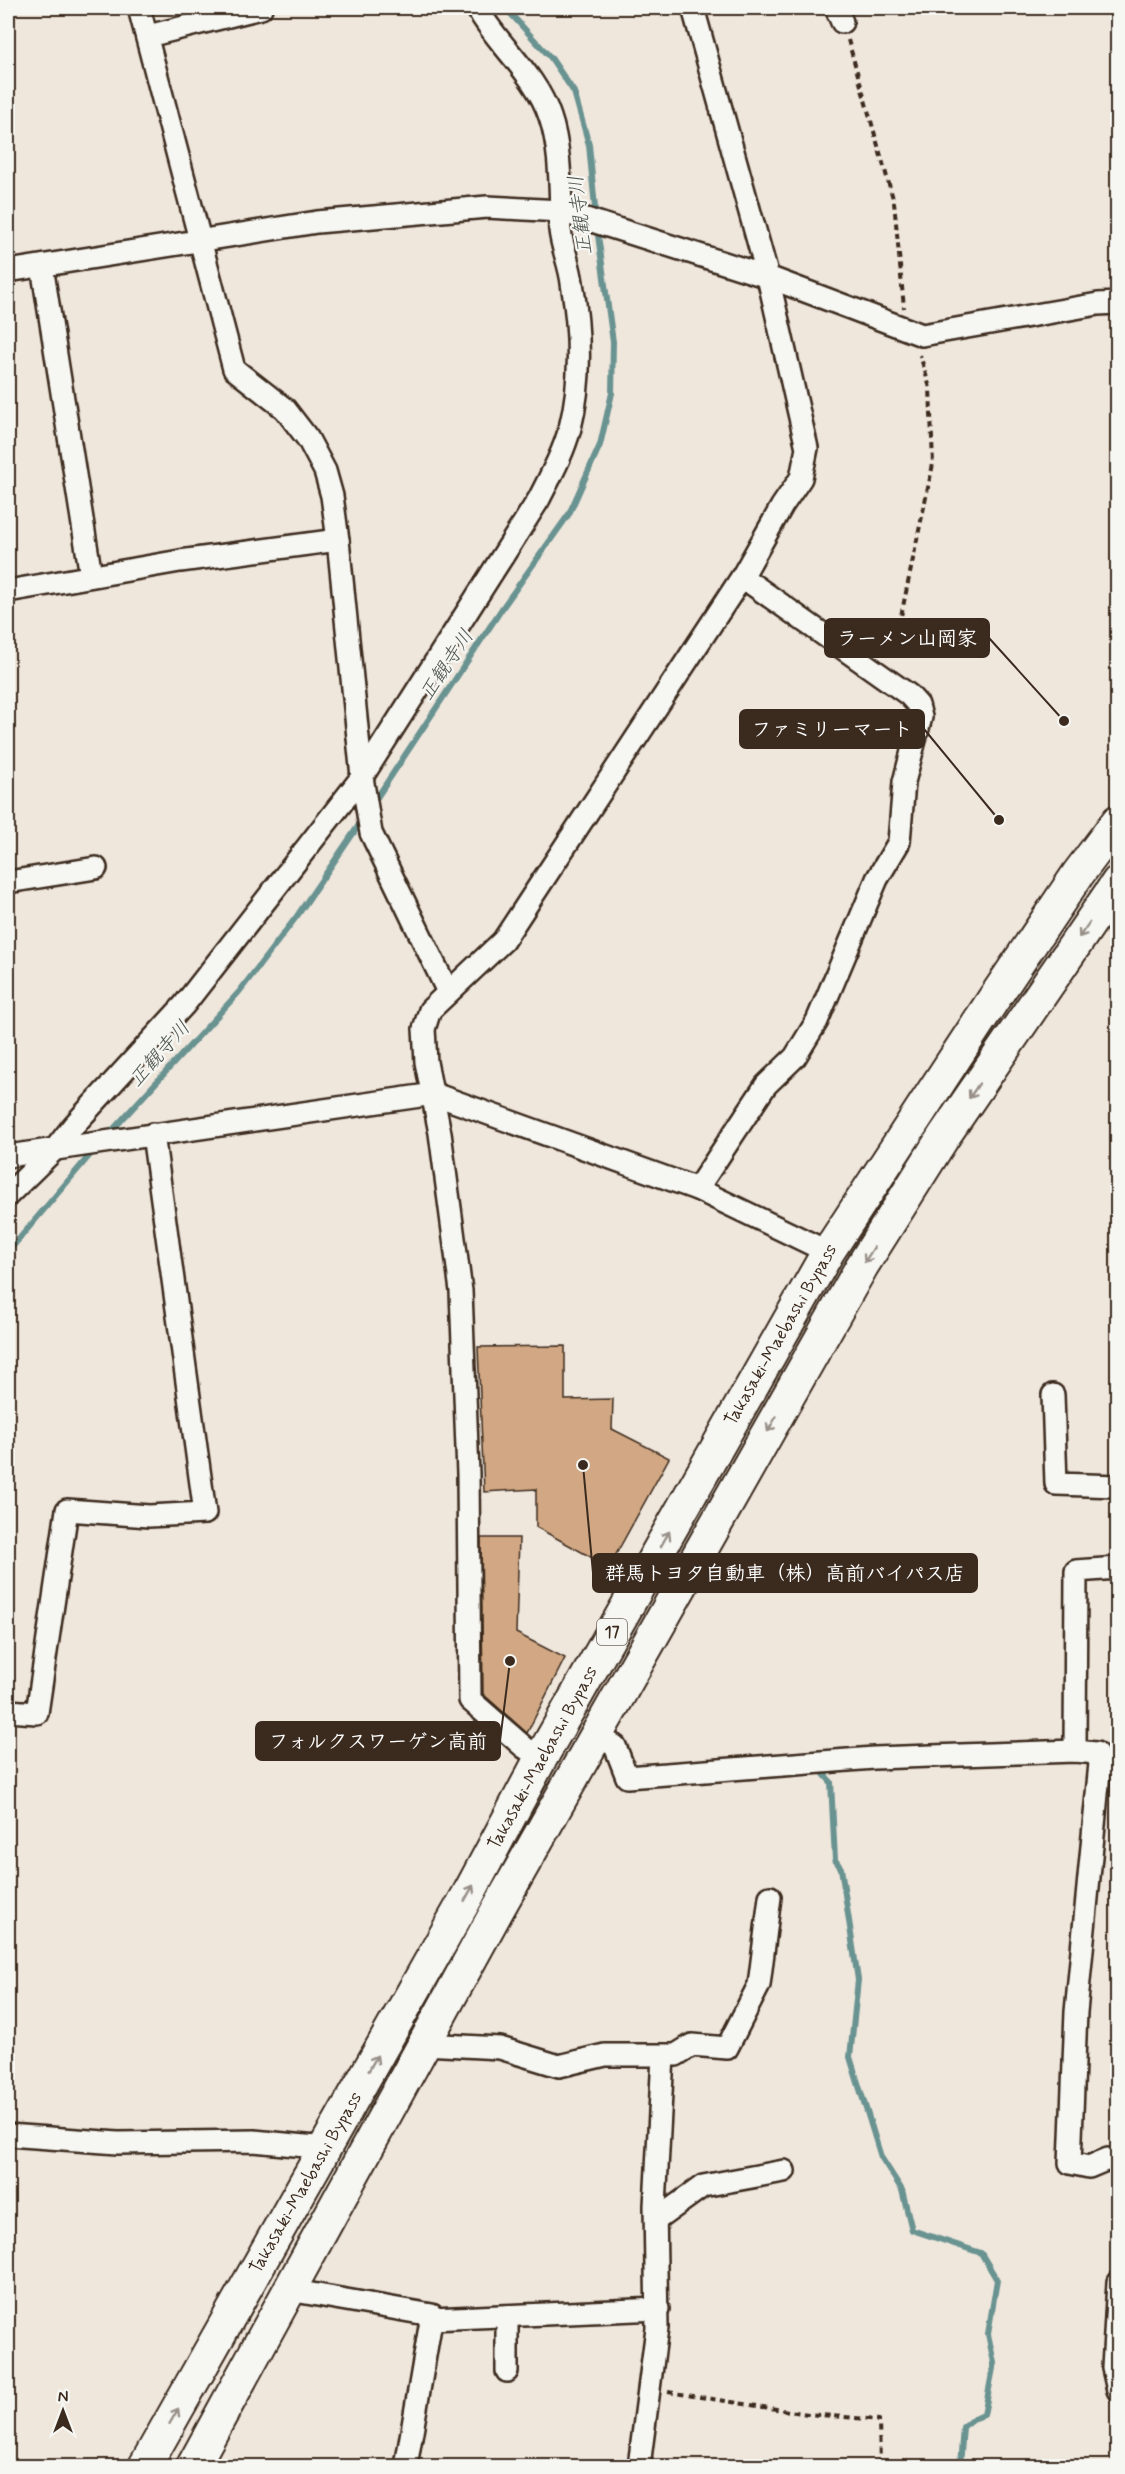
<svg xmlns="http://www.w3.org/2000/svg" width="1125" height="2474" font-family="Mynerve,'Klee One',sans-serif">
	<style>
		.lines { fill: none; stroke-linecap: round; stroke-linejoin: round }
		.stream { stroke: #699391; stroke-width: 6 }
		.building { fill: #d1a883; stroke: #3b2a1e; stroke-width: 1.5 }
		.minor-casing { stroke: #3b2a1e; stroke-width: 26 }
		.highway-casing { stroke: #3b2a1e; stroke-width: 36 }
		.path { stroke: #3b2a1e; stroke-width: 4; stroke-dasharray: 6 4.5; stroke-linecap: butt }
		.minor { stroke: #f6f6f2; stroke-width: 21 }
		.highway { stroke: #f6f6f2; stroke-width: 32 }
		.oneway { stroke: #989088 }
		.labels { text-anchor: middle; dominant-baseline: central; stroke-width: 4.5; stroke-linejoin: round; paint-order: stroke }
		.shield { fill: #f6f6f2; stroke: #73675e; stroke-width: 1.5 }
		.shield-label { font-size: 16px; font-weight: bold; fill: #3b2a1e }
		.street-label { font-size: 18px; fill: #3b2a1e; stroke: #f6f6f2 }
		.water-label { font-size: 20px; font-style: italic; fill: #4e564e; stroke: #f6f6f2 }
		.leader { fill: none; stroke: #3b2a1e; stroke-width: 2 }
		.callout-dot { fill: #3b2a1e; stroke: #f6f6f2; stroke-width: 2 }
		.callout { fill: #3b2a1e; stroke: #3b2a1e; stroke-width: 2 }
		.callout-label { font-size: 20px; text-anchor: middle; font-weight: bold; fill: #fff }
	</style>
	<rect width="100%" height="100%" fill="#efe6dc"/>
	<filter id="ink" filterUnits="userSpaceOnUse"><feTurbulence type="fractalNoise" baseFrequency=".0167" numOctaves="2"/><feDisplacementMap in="SourceGraphic" scale="12" xChannelSelector="R" yChannelSelector="G"/><feConvolveMatrix kernelMatrix="1 2 1 2 8 2 1 2 1" color-interpolation-filters="sRGB"/></filter>
	<g filter="url(#ink)">
		<g class="lines">
			<!-- stream -->
			<g class="stream">
				<polyline points="507,8 510,13 551,58 574,92 589,145 596,218"/>
				<polyline points="372,805 503,607 569,514 600,445 612,393 613,342 597,228"/>
				<polyline points="108,1135 239,992 297,916 363,819"/>
				<polyline points="8,1252 95,1149"/>
				<polyline points="820,1770 831,1782 835,1860 841,1868 858,1980 850,2057 881,2157 902,2190 912,2230 981,2253 997,2280 988,2334 994,2363 984,2415 973,2419 963,2427 960,2466"/>
			</g>
		</g>
		<!-- building -->
		<g class="building">
			<polygon points="565,1346 565,1400 613,1399 612,1429 669,1458 609,1567 536,1527 536,1489 484,1492 478,1347"/>
			<polygon points="481,1538 519,1538 516,1633 565,1658 527,1733 483,1694"/>
		</g>
		<g class="lines">
			<!-- minor casing -->
			<g class="minor-casing">
				<g id="minor">
					<polyline points="139,8 234,369 285,409 308,439 325,471 332,496 338,540 362,777 371,833 448,992"/>
					<polyline points="836,8 842,22"/>
					<polyline points="148,36 261,8"/>
					<polyline points="42,266 91,576"/>
					<polyline points="8,271 317,222 487,207 561,211 768,277 922,335 1098,304 1118,303"/>
					<polyline points="8,591 180,561 338,540"/>
					<polyline points="8,882 96,868"/>
					<polyline points="8,1156 434,1094 697,1189 828,1252"/>
					<polyline points="697,1189 766,1085 795,1057 817,1021 877,879 899,842 904,782 921,717 918,705 909,695 742,577"/>
					<path d="M8 1195 56 1148 74 1125 184 1005 362 777 539 499C550 477 563 454 570 428 582 381 580 331 572 283 570 265 562 248 560 230 559 224 561 218 561 212 560 181 560 146 550 117 536 74 498 46 477 8"/>
					<polyline points="1053,1395 1056,1484 1118,1486"/>
					<polyline points="8,1711 37,1713 67,1510 149,1516 205,1513 153,1134"/>
					<polyline points="596,1735 615,1746 627,1777 874,1758 1075,1751 1096,1753 1100,1763 1076,2012 1070,2163 1089,2167 1108,2159 1118,2163"/>
					<polyline points="1075,1751 1076,1571 1118,1568"/>
					<polyline points="541,1758 524,1747 470,1700 468,1474 461,1291 440,1133 426,1062 424,1029 430,1010 503,941 742,577 782,506 801,478 807,448 768,277 693,8"/>
					<polyline points="424,2044 500,2048 559,2066 605,2055 676,2055 692,2045 727,2048 759,1985 770,1897"/>
					<polyline points="8,2135 118,2143 254,2141 326,2148"/>
					<polyline points="656,2220 703,2186 784,2171"/>
					<polyline points="1118,2282 1113,2368 1118,2390"/>
					<polyline points="289,2290 432,2315 406,2466"/>
					<polyline points="507,2316 507,2371"/>
					<polyline points="431,2319 658,2309"/>
					<polyline points="639,2466 657,2328 655,2206 663,2056"/>
				</g>
			</g>
			<!-- highway casing -->
			<g class="highway-casing">
				<g id="highway">
					<polyline points="145,2466 469,1893 541,1758 828,1252 993,1000 1078,874 1118,821"/>
					<polyline points="193,2466 498,1909 862,1266 944,1136 1118,882"/>
				</g>
			</g>
			<!-- path -->
			<g class="path">
				<polyline points="848,40 894,202 904,308"/>
				<polyline points="886,654 901,616 933,464 930,388 920,355"/>
				<polyline points="668,2392 808,2414 879,2420 880,2466"/>
			</g>
			<!-- minor -->
			<use href="#minor" class="minor"/>
			<!-- highway -->
			<use href="#highway" class="highway"/>
		</g>
		<!-- one-way arrows -->
		<defs><path id="oneway-shaft" d="M-6 0H5M1.5-3L5.5 0L1.5 3" fill="none" stroke-width="1.6" stroke-linecap="round" stroke-linejoin="round" transform="scale(1.5)"/></defs>
		<g class="oneway">
			<use href="#oneway-shaft" transform="translate(1084 930) rotate(125)"/>
			<use href="#oneway-shaft" transform="translate(974 1091) rotate(124)"/>
			<use href="#oneway-shaft" transform="translate(869 1255) rotate(122)"/>
			<use href="#oneway-shaft" transform="translate(772 1424) rotate(120)"/>
			<use href="#oneway-shaft" transform="translate(665 1539) rotate(-60)"/>
			<use href="#oneway-shaft" transform="translate(469 1893) rotate(-61)"/>
			<use href="#oneway-shaft" transform="translate(373 2063) rotate(-61)"/>
			<use href="#oneway-shaft" transform="translate(174 2416) rotate(-60)"/>
		</g>
	</g>
	<g class="labels">
		<!-- shield labels -->
		<rect class="shield" x="597" y="1619" width="30" height="26" rx="4.5"/>
		<g class="shield-label">
			<text x="612" y="1632">17</text>
		</g>
		<!-- street labels -->
		<g class="street-label">
			<text transform="translate(781 1335) rotate(-60)">Takasaki-Maebashi Bypass</text>
			<text transform="translate(543 1758) rotate(-61)">Takasaki-Maebashi Bypass</text>
			<text transform="translate(306 2183) rotate(-60)">Takasaki-Maebashi Bypass</text>
		</g>
		<!-- water labels -->
		<g class="water-label">
			<text transform="translate(581 215) rotate(-97)">正観寺川</text>
			<text transform="translate(447 665) rotate(-56)">正観寺川</text>
			<text transform="translate(160 1054) rotate(-48)">正観寺川</text>
		</g>
	</g>
	<!-- callouts -->
	<path class="leader" d="M1064 721L989 638M999 820L924 729M583 1465L593 1573M510 1661L500 1741"/>
	<g class="callout-dot">
		<circle cx="1064" cy="721" r="6"/>
		<circle cx="999" cy="820" r="6"/>
		<circle cx="583" cy="1465" r="6"/>
		<circle cx="510" cy="1661" r="6"/>
	</g>
	<g class="callout">
		<rect x="825" y="619" width="164" height="38" rx="6"/>
		<rect x="740" y="710" width="184" height="38" rx="6"/>
		<rect x="593" y="1554" width="384" height="38" rx="6"/>
		<rect x="256" y="1722" width="244" height="38" rx="6"/>
	</g>
	<g class="callout-label">
		<text x="907" y="645">ラーメン山岡家</text>
		<text x="832" y="736">ファミリーマート</text>
		<text x="785" y="1580">群馬トヨタ自動車（株）高前バイパス店</text>
		<text x="378" y="1748">フォルクスワーゲン高前</text>
	</g>
	<!-- margin -->
	<rect width="1125" height="2474" fill="none" stroke="#f6f6f2" stroke-width="30"/>
	<rect x="15" y="15" width="1095" height="2444" fill="none" stroke="#3b2a1e" stroke-width="2" filter="url(#ink)"/>
	<!-- north arrow -->
	<g transform="translate(63 2411)" stroke="#f6f6f2" stroke-width="4.5" paint-order="stroke">
	<path d="M0-4.5L10 22L0 15L-10 22Z" fill="#3b2a1e"/>
	<text y="-9" font-size="16" font-weight="bold" text-anchor="middle" fill="#3b2a1e">N</text>
	</g>
</svg>
